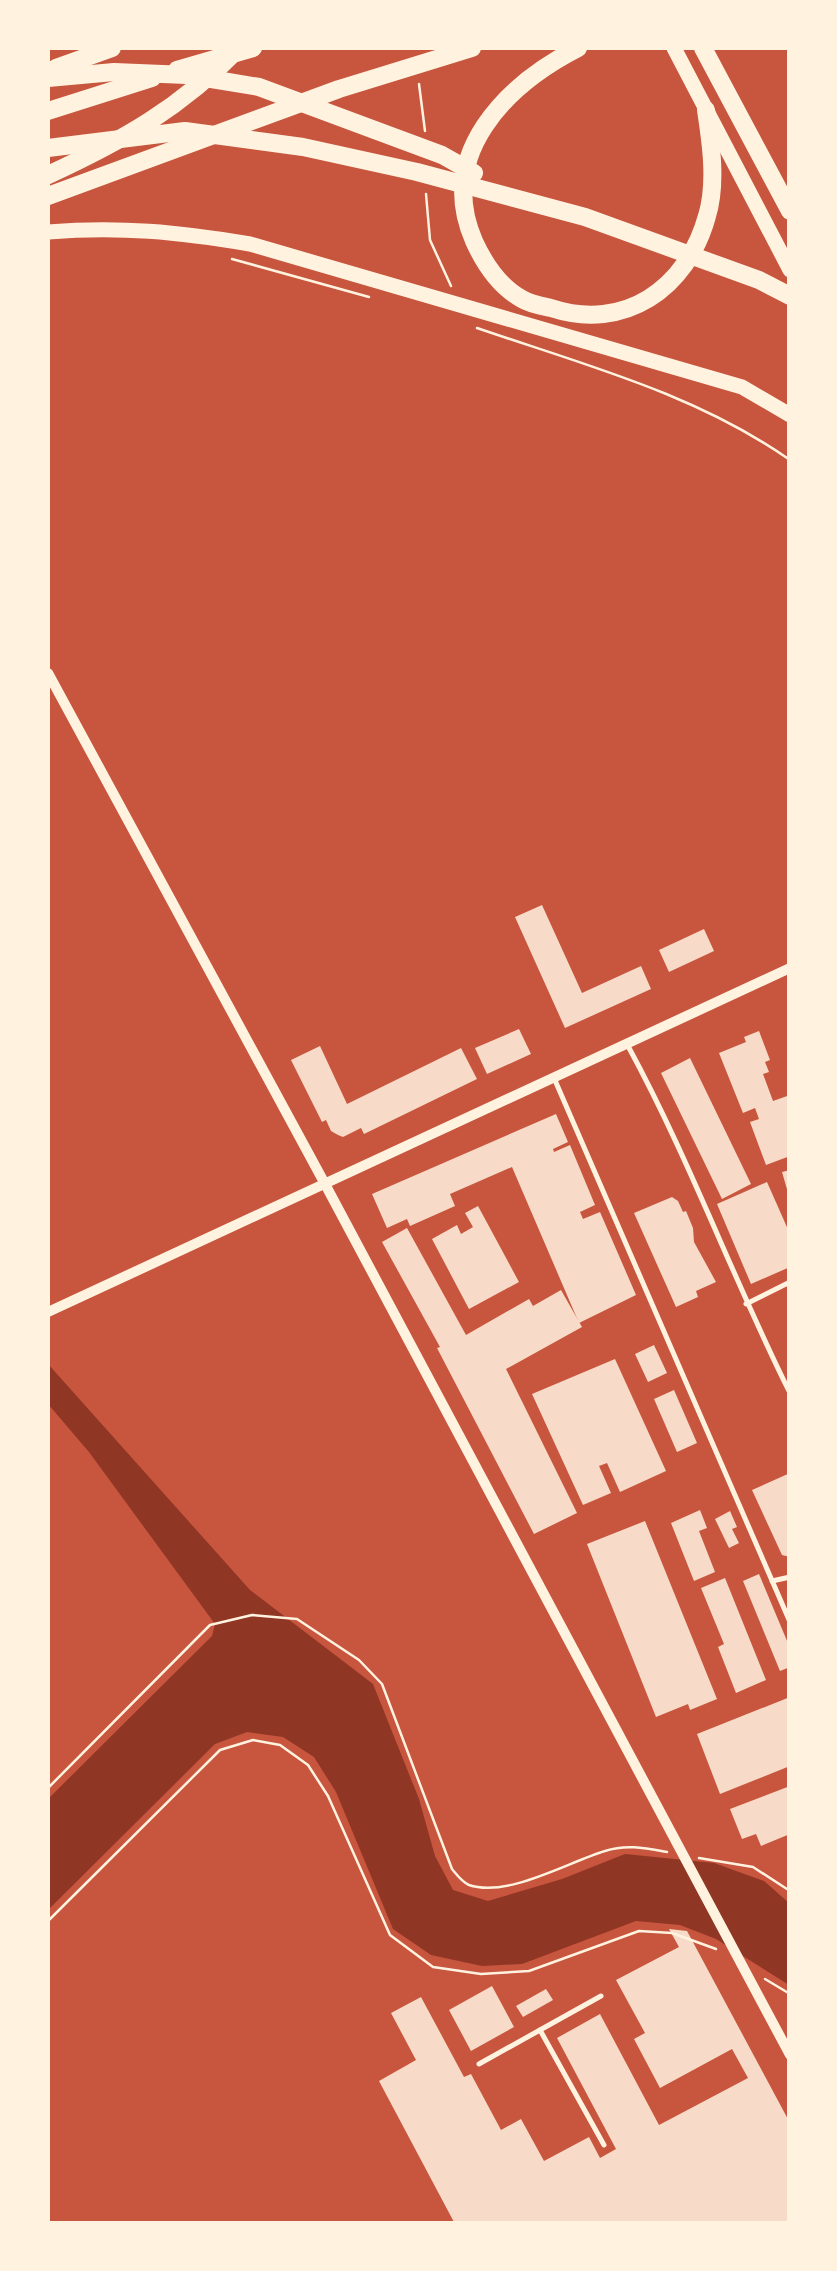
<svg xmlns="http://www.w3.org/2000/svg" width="837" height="2271" font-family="'DM Sans',sans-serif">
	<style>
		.water { fill: #8f3625 }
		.building { fill: #f7dbc8 }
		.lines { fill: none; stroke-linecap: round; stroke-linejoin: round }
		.path { stroke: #fff3e0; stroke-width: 2.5 }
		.service { stroke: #fff3e0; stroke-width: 5 }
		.minor { stroke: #fff3e0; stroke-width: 10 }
		.primary { stroke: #fff3e0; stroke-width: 15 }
		.trunk { stroke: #fff3e0; stroke-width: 18 }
	</style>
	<rect width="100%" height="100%" fill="#c8553d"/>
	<!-- water -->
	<polygon class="water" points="48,1364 250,1590 373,1684 419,1799 435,1856 453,1890 488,1901 562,1879 625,1854 714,1863 764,1881 789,1903 789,1985 716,1939 680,1925 636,1921 522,1964 482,1966 431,1955 393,1929 336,1792 314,1757 283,1737 247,1732 215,1744 48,1910 48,1799 212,1636 215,1624 89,1452 48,1404"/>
	<!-- building -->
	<g class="building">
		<polygon points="542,905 582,993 641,966 651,989 565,1028 515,917"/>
		<polygon points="704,929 714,951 669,972 659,950"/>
		<polygon points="519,1029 531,1054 487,1074 475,1048"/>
		<polygon points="759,1031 770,1060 765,1062 769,1072 763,1074 773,1101 790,1095 790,1156 766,1165 750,1122 759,1119 755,1108 743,1113 719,1053 746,1042 744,1037"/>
		<polygon points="320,1046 347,1104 461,1048 477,1079 364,1134 361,1128 343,1137 338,1135 331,1131 326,1120 322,1122 291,1060"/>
		<polygon points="690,1058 751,1184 722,1199 661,1073"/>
		<polygon points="556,1114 568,1142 553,1149 554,1152 570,1145 595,1205 580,1212 583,1219 600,1212 636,1295 579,1323 512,1167 450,1194 455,1206 410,1226 407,1219 387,1228 372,1194"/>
		<polygon points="790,1170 790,1196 789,1196 782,1172"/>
		<polygon points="767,1182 790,1234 790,1267 751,1284 717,1204"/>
		<polygon points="672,1197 678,1201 683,1212 686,1211 693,1228 694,1242 716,1282 696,1291 698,1297 676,1307 634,1213"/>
		<polygon points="478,1206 519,1282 469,1309 432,1239 457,1225 461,1234 473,1227 465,1213"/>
		<polygon points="407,1228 466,1335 529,1299 533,1306 561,1290 582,1327 506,1369 577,1513 534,1534 437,1348 440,1347 382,1242"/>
		<polygon points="654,1345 667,1373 648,1382 635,1354"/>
		<polygon points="615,1359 666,1471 620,1492 607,1463 599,1466 611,1493 583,1505 532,1394"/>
		<polygon points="674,1390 697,1443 677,1452 654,1399"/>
		<polygon points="790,1473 790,1557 782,1555 752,1490"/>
		<polygon points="700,1510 707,1528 699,1531 715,1572 694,1581 671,1523"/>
		<polygon points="730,1511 737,1527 732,1529 739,1543 729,1548 715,1519"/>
		<polygon points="645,1521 717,1699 690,1710 688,1704 656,1717 587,1544"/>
		<polygon points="759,1574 790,1648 790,1667 780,1671 743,1581"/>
		<polygon points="725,1578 766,1680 736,1693 718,1647 724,1644 701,1588"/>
		<polygon points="790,1697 790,1766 720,1794 697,1734"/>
		<polygon points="790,1786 790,1834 761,1846 756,1834 742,1839 730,1809"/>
		<polygon points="669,1929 687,1931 790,2123 790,2224 455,2224 379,2081 416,2060 391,2013 421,1997 464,2077 471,2074 501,2130 521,2119 544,2161 589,2137 600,2158 616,2149 557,2038 600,2014 659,2125 748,2078 732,2049 660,2088 634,2039 645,2033 616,1980 679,1947"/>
		<polygon points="492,1986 514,2027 471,2051 449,2010"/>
		<polygon points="546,1989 553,2000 523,2017 516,2006"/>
	</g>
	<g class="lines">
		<!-- path -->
		<g class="path">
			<polyline points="419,84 425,131"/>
			<polyline points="426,194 430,240 451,286"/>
			<polyline points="232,259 369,297"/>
			<path d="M477 328C585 365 696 394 790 460"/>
			<path d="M48 1788 210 1625 252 1615 297 1619 359 1660 382 1684 452 1869C457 1875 462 1882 469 1885 508 1898 568 1862 605 1851 626 1844 645 1848 667 1852"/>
			<polyline points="699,1858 753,1867 790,1891"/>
			<polyline points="48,1921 220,1750 253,1740 280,1745 308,1765 328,1796 390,1935 433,1967 481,1974 529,1971 639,1931 672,1933 716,1949"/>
			<polyline points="765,1979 790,1994"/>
		</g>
		<!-- service -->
		<g class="service">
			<path d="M628 1046C689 1158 733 1279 790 1393"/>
			<polyline points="554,1078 790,1622"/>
			<polyline points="746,1304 790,1282"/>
			<polyline points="772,1581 790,1577"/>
			<polyline points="540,2030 601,1996"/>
			<polyline points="479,2064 540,2030 604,2145"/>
		</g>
		<!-- minor -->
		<g class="minor">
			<polyline points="48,673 325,1184 790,2055"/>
			<polyline points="48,1312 790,968"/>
		</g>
		<!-- primary -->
		<g class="primary">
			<polyline points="674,48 790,270"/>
			<path d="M48 232C119 226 179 232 250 244L742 387 790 415"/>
		</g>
		<!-- trunk -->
		<g class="trunk">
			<path d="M578 48C506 85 436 154 474 241 484 263 500 287 522 299 530 304 542 306 551 308 624 332 687 289 707 216 717 183 711 143 706 110"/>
			<polyline points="703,48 790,211"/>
			<polyline points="56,68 112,48"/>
			<polyline points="177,70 253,48"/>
			<polyline points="48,78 114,72 187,75 259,87 442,155 474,173"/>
			<polyline points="48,111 152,78"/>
			<polyline points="48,148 185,131 303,147 417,172 585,217 759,280 790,296"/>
			<path d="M48 175C124 140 180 108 239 48"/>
			<polyline points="48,196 339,89 472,48"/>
		</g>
	</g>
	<!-- border -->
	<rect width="837" height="2271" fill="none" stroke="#fff3e0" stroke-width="100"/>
</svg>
